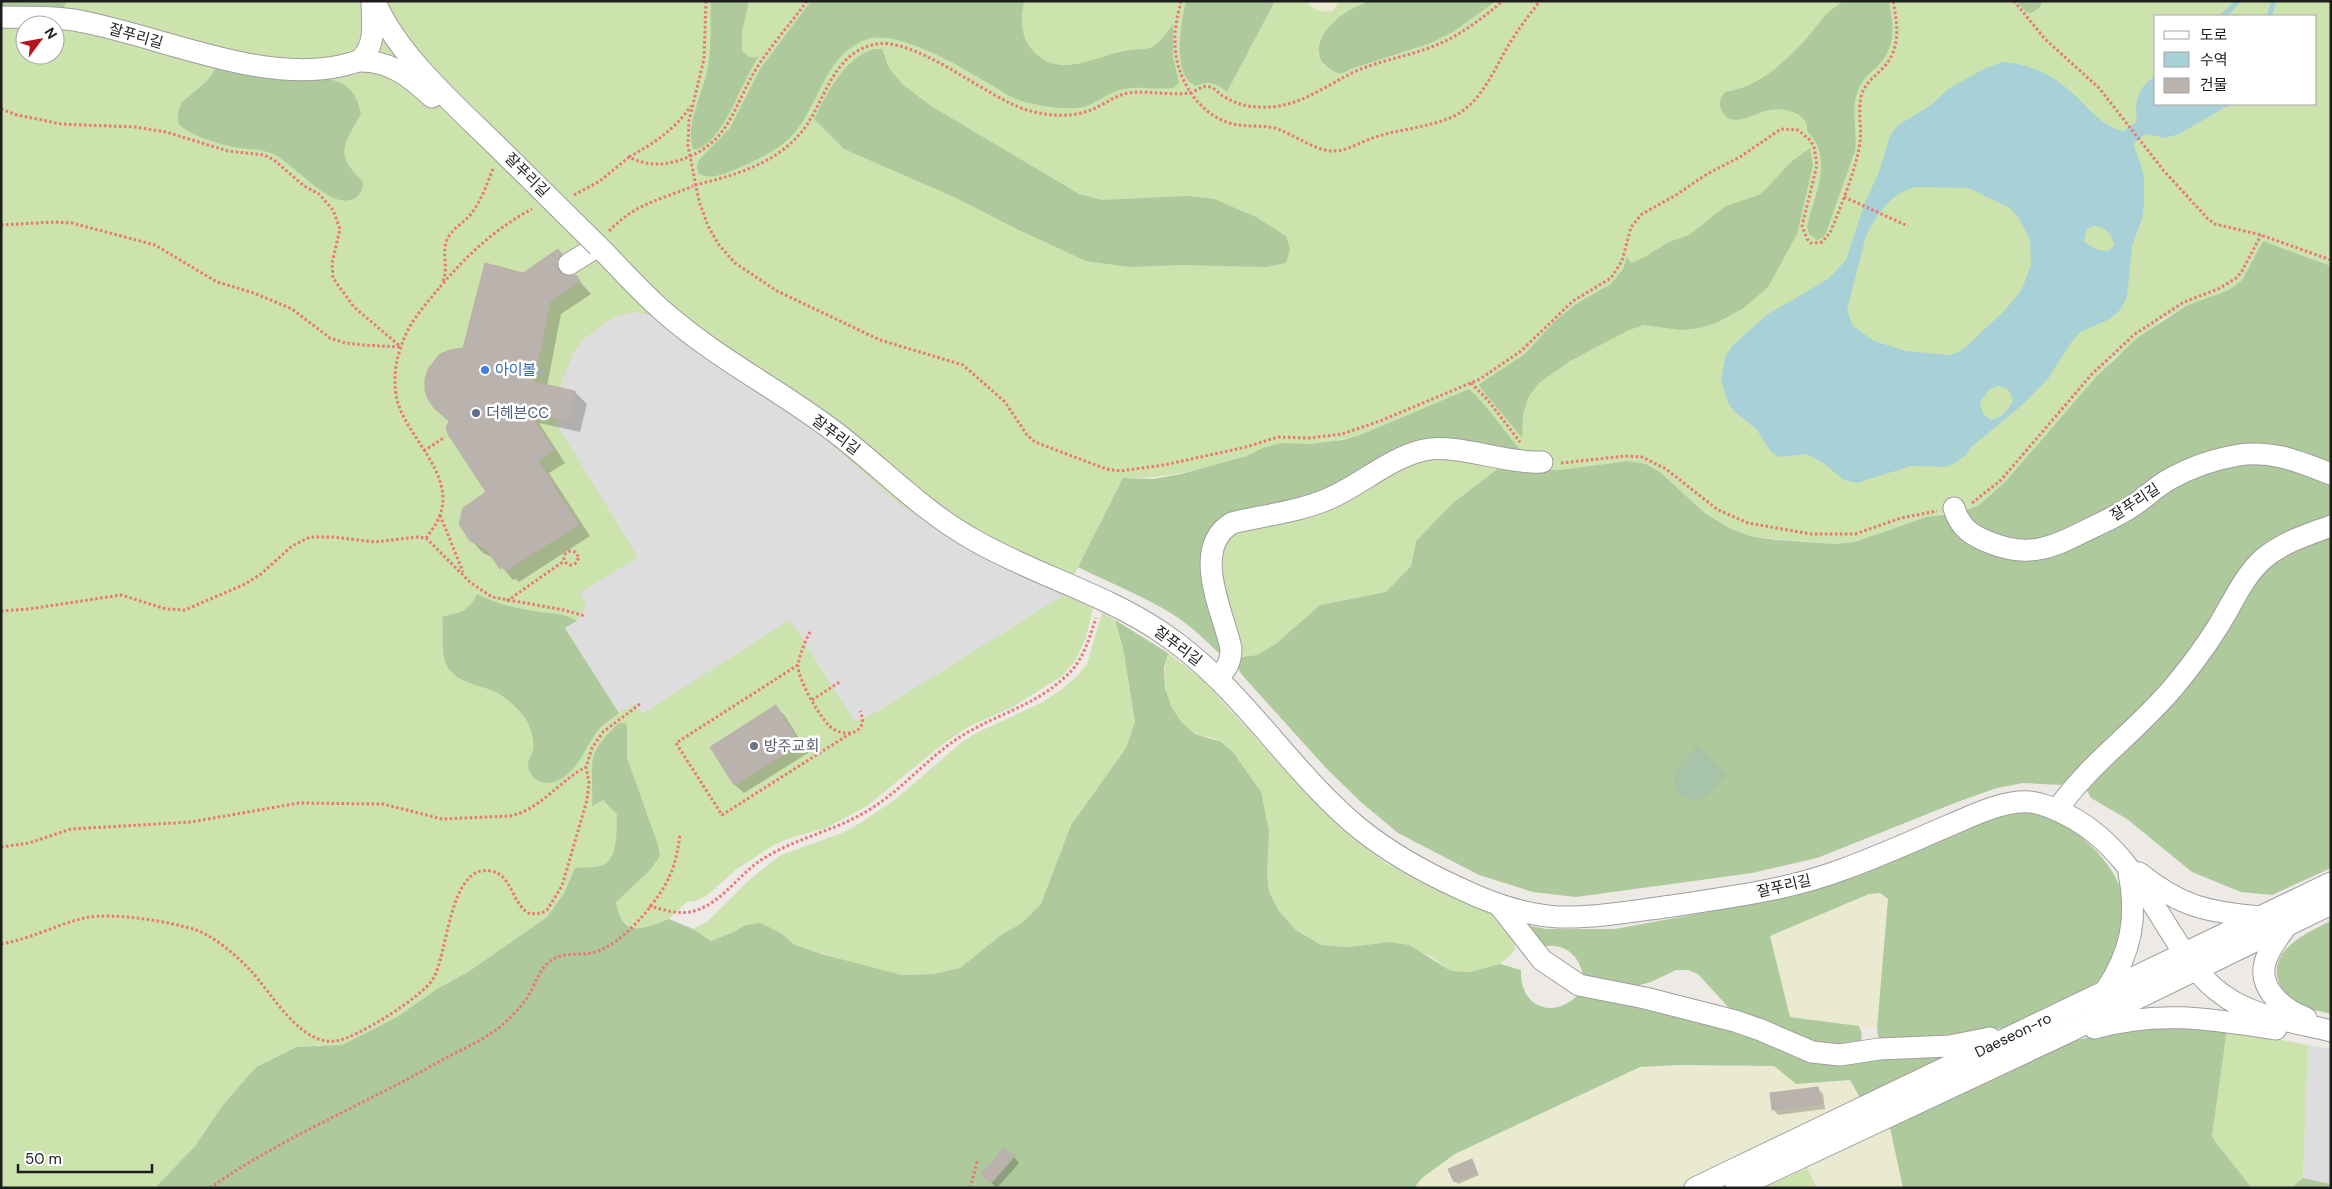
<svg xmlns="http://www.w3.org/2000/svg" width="2332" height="1189" font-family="'DM Sans','Noto Sans KR',sans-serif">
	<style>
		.farmland { fill: #eaead1 }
		.grass { fill: #cde3ae; fill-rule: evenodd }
		.forest { fill: #aec99c }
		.cemetery { fill: #a7c4a9 }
		.parking { fill: #ddd }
		.water { fill: #a8d1d7; fill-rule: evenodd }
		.shadow { fill: #0003 }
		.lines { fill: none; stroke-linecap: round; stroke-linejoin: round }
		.stream { stroke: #a8d1d7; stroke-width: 5.5 }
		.building { fill: #bab2ad; stroke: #bdafa8 }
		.minor-casing { stroke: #9e9e9e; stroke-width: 23 }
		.path { stroke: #ec7676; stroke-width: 3; stroke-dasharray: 2.5 2.5; stroke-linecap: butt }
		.minor { stroke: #fff; stroke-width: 21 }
		.minor-bridge-casing { stroke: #9e9e9e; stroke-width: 23; stroke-linecap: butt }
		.minor-bridge { stroke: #fff; stroke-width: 21 }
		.shop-dot { fill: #3f7fe0; stroke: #fff; stroke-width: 2 }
		.service-dot { fill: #5c6f8a; stroke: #fff; stroke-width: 2 }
		.worship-dot { fill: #6b7280; stroke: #fff; stroke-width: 2 }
		.labels { text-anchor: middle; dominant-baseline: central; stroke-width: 5; stroke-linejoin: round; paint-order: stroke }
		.street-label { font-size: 15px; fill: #1d1d1d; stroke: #fff }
		.shop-label { font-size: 15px; fill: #366cbe; stroke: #fff; text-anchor: start }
		.service-label { font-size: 15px; fill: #4e5e75; stroke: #fff; text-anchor: start }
		.worship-label { font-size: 15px; fill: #5b616d; stroke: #fff; text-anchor: start }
	</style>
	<rect width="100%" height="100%" fill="#ede9e4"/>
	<!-- farmland -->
	<g class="farmland">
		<polygon points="1306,1 1339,1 1333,11 1325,12 1316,10"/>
		<polygon points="1880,893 1888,899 1877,1028 1790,1017 1770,936 1869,894"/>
		<polygon points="1679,1065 1774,1066 1796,1084 1851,1080 1862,1101 1682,1188 1414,1188 1422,1178 1455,1154 1640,1067"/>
		<polygon points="1890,1128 1903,1188 1817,1188 1807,1168"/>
	</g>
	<!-- grass -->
	<g class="grass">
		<path d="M1 1H1186C1180 26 1174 64 1193 85 1208 81 1214 83 1227 92L1275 1H1306C1313 11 1322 13 1333 11L1339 1H1367L1338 18 1318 53 1324 66 1341 74 1351 69 1431 43 1453 32 1496 1H2331V266L2263 241 2242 280 2229 290 2186 306 2162 320 2114 358 2005 482 1979 505 1965 511 1926 517 1855 542 1835 544 1753 537 1731 529 1706 514 1660 472 1646 464 1628 461 1559 470 1542 467 1526 456 1508 437 1363 434C1346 439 1328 443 1310 444 1300 445 1289 442 1279 444 1266 446 1256 454 1244 457 1203 469 1166 479 1123 478L1064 595 1093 608 1086 638 1075 661 1062 676 1013 707 968 727 943 744 867 806 826 828 790 838 772 846 737 869 706 896 696 901 687 902 669 919 640 930 630 927 619 917 616 902 575 868 564 893 547 917 471 970 437 989 397 1017 342 1045 331 1047 318 1045 255 1068 223 1105 195 1146 155 1188H1ZM2156 16H2316V104H2156ZM25 25H55V55H25Z"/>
		<polygon points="1432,457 1501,466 1453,503 1416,541 1411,566 1386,592 1320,605 1277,643 1257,655 1241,657 1219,576 1225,539 1237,530"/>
		<polygon points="1102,613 1115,620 1123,648 1135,723 1126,748 1071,825 1042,904 1022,923 1001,935 960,968 933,974 902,975 859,965 795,945 782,934 746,925 731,933 711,941 693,929 708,921 749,880 781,855 842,833 862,822 897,798 962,742 976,733 1039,704 1061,690 1076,677 1087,664"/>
		<path d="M1168 653 1203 680 1302 789 1352 838 1384 862 1420 882 1491 913 1501 920 1515 940V949L1510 956 1500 964 1486 970 1470 972 1451 971 1430 956 1390 942 1349 947 1321 945 1296 930 1278 910 1269 891 1267 874 1269 831 1232 751C1225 745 1218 740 1209 737 1204 736 1198 735 1194 733 1167 716 1160 681 1168 653Z"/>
		<polygon points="2227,1030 2308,1045 2303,1178 2291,1188 2252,1188 2217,1144 2212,1136"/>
		<polygon points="1807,1168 1817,1188 1763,1188"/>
	</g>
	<!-- forest -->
	<g class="forest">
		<polygon points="1,1 67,1 62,11 1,13"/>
		<path d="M711 1H749L742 31V51C748 56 751 60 759 56 742 80 724 140 698 149H693C685 121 704 93 708 66 712 45 710 23 711 1Z"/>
		<path d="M811 1H1024C1023 9 1021 17 1022 24 1023 48 1044 67 1068 65 1085 64 1100 57 1116 53 1151 44 1149 59 1173 24V57L1179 83 1173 88C1157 90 1141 86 1124 89 1111 91 1099 101 1087 106 1070 112 1032 105 1016 99 1006 95 996 87 986 82 960 66 898 30 868 39 827 52 820 100 797 130 782 149 755 161 734 170 722 175 709 180 698 173L697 166 699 160 730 128 760 69Z"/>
		<path d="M1186 1H1275L1227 92C1216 84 1209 80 1196 86 1171 77 1181 20 1186 1Z"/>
		<path d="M1367 1H1496L1453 32 1431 43 1351 69 1341 74C1309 64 1315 38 1337 19 1345 11 1358 7 1367 1Z"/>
		<path d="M1845 1H1889C1894 26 1896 47 1878 66 1871 72 1864 78 1860 86 1849 107 1858 129 1855 151L1826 233 1823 237 1817 240 1809 234 1807 227C1814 194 1835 159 1807 131 1808 124 1805 119 1799 115 1791 110 1779 108 1769 110 1754 113 1730 131 1721 109 1718 102 1721 97 1725 92 1759 87 1784 63 1807 38 1821 22 1824 12 1845 1Z"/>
		<polygon points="2017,1 2043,1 2039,8 2031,13 2025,11"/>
		<path d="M874 49H882L889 68 902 84 931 106 1079 194 1102 200 1186 196 1214 199 1256 217 1286 236 1290 249 1286 263 1266 267 1182 265 1129 267 1086 261 1019 230 954 197 844 149 814 119C828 92 843 59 874 49Z"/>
		<path d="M219 64C238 69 257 75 276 78 312 84 351 64 361 114 343 146 334 153 363 182 363 189 361 194 355 198 331 213 293 161 271 153 258 148 246 150 233 147 218 144 186 134 178 123V112L182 102 207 81Z"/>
		<polygon points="1810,148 1813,165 1797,234 1768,287 1744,308 1716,323 1700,328 1681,330 1644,325 1629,330 1570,361 1539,383 1529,396 1523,414 1522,438 1479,386 1481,383 1525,354 1554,322 1576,304 1611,284 1623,269 1627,257 1631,263 1643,258 1669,242 1689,235 1726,206 1761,194 1791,162"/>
		<polygon points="2263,241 2331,266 2331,468 2265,448 2031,546 1974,531 1965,511 1979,505 2005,482 2097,376 2137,338 2186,306 2229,290 2242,280"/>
		<path d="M1469 389C1491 409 1506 435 1526 456L1444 446 1335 490 1213 528 1224 658C1208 643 1193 627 1174 615 1144 596 1110 583 1078 567L1123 478 1153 479 1181 474 1247 456 1263 448 1281 443 1310 444 1343 440 1363 434Z"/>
		<polygon points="2264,460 2331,480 2331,520 2290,534 2189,659 2069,781 2060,785 2023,783 1997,788 1960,801 1817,858 1752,873 1576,897 1533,892 1479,875 1398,833 1362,803 1326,768 1242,675 1237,667 1241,657 1257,655 1277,643 1320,605 1386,592 1411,566 1416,541 1453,503 1501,466 1559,470 1628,461 1646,464 1660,472 1706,514 1731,529 1753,537 1778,540 1835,544 1855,542 1926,517 1950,514 2038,558 2189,476"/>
		<polygon points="2331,534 2331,868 2272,895 2241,892 2192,872 2127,819 2091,798 2086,789 2248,589 2285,551"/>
		<path d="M477 594C495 604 519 609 540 612 554 614 565 613 577 621L565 628 619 713C613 718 606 722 601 727 584 745 578 779 548 783 538 784 528 775 528 764 528 760 532 755 533 750 535 742 531 729 527 721 521 711 507 698 496 692 481 685 456 683 447 666 440 653 444 631 442 617 459 613 470 611 477 594Z"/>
		<path d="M1115 620 1168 653 1164 668 1165 688 1172 708 1182 723 1195 734 1221 742 1232 751 1261 792 1269 831 1267 874 1269 891 1278 910 1296 930 1321 945 1348 947 1390 942 1409 945 1451 971 1470 972 1500 964 1521 970C1519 1006 1552 1020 1577 996H1602L1782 1044 1971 1048 1862 1101 1850 1080 1796 1084 1774 1066 1679 1065 1640 1067 1455 1154 1422 1178 1414 1188H155L195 1146 223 1105 255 1068 297 1047 342 1045 397 1017 437 989 471 970 547 917 564 893 575 868C583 867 595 868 603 865 619 858 616 829 617 814L603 800 592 806C594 762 583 756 619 723H625L627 726V758L658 845 660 856 650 870 616 902C623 939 642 929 669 919L693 929 711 941 731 933 746 925 761 923 782 934 795 945 825 955 902 975 933 974 960 968 1001 935 1022 923 1041 904 1071 825 1126 748 1135 722 1123 648Z"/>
		<path d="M2008 812C2018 812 2030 810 2039 813 2077 825 2127 871 2125 914 2125 922 2120 932 2118 940 2113 960 2113 968 2098 983L2011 1027 1885 1042 1878 1036 1877 1028 1888 899 1880 893 1869 894 1770 936 1790 1017 1859 1026C1863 1035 1863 1040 1856 1047L1830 1051 1729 1008 1698 974 1688 970H1676L1651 982 1636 986 1583 975C1578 952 1562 942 1539 947L1520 924 1546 929H1615L1795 896 1846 879Z"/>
		<path d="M2331 921V1014C2321 1011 2310 1010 2300 1006 2291 1002 2286 995 2281 987 2263 952 2306 933 2331 921Z"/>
		<polygon points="2154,1024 2227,1030 2212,1136 2217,1144 2252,1188 1903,1188 1890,1128 2067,1042"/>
		<polygon points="2303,1178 2331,1184 2331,1188 2291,1188"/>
	</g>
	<!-- cemetery -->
	<polygon class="cemetery" points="1697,745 1727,775 1706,797 1693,802 1677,794 1673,774"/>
	<!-- parking -->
	<g class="parking">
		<polygon points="634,312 650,315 773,400 821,435 898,503 931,525 1004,569 1064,595 880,710 855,722 790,620 642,714 635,704 619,713 565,628 577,621 586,605 580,593 638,557 556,423 561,383 574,352 585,338 599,328 616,316"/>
		<polygon points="2308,1045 2331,1049 2331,1184 2303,1178"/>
	</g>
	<!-- water -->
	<path class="water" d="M2002 62C2031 63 2056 77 2077 97 2090 110 2104 127 2123 131L2137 122C2134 103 2138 85 2156 76V104H2231L2179 134 2165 138 2146 134 2133 144 2141 165 2144 177V204L2142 219 2132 246 2127 297 2121 309 2110 319 2080 332 2070 344 2048 379 2021 406 1970 448 1966 455 1957 462 1946 467 1911 466 1857 483 1844 480 1823 463 1807 454 1778 457 1771 452 1757 430 1735 412 1728 403 1721 380 1725 357 1733 345 1768 314 1828 279 1846 260 1865 202 1879 172 1890 136 1897 126 1931 105 1948 89 1984 69ZM1916 187 1968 188 2010 208 2018 217 2030 240 2031 265 2022 289 2005 310 1972 341 1962 350 1950 355 1906 351 1874 341 1853 326 1847 310 1866 236C1878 214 1890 193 1916 187ZM2093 226C2104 226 2112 233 2114 245L2110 250C2100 252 2092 248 2084 241L2087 229ZM1997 386C2007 386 2010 391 2013 400 2008 410 2002 418 1991 420L1983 414 1980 402 1990 389Z"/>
	<!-- shadow -->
	<g class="shadow">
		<polygon points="558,250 573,267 567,278 575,276 591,294 561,314 547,386 575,392 587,404 580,432 539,423 565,463 549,473 590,536 519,582 516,579 513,580 494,558 483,553 471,540 488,492 450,422 435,407 464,349 523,274"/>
		<polygon points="776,707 785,716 808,753 744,793 735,785 712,747"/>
		<polygon points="1818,1089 1823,1094 1825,1109 1778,1115 1774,1110 1771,1094"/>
		<polygon points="1014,1157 1019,1163 997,1188 988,1180"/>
		<polygon points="1471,1161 1479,1175 1458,1184 1455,1181"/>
	</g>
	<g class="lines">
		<!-- stream -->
		<g class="stream">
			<polyline points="2223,16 2238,1"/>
			<polyline points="2269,16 2273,4"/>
		</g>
	</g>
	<!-- building -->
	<g class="building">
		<polygon points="558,249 562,254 557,264 559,271 569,276 576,275 580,281 550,302 534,382 575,391 569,421 529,412 554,450 538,461 579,524 506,571 503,567 500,569 486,549 470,541 459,524 463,508 486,492 448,434 446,428 449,421 434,408 428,399 425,390 425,379 428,369 440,354 450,350 463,348 485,263 523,273"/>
		<polygon points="776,705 800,744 734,785 710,747"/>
		<polygon points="1818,1087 1821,1104 1772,1110 1770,1093"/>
		<polygon points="1004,1148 1015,1156 991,1183 981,1174"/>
		<polygon points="1472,1159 1477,1172 1454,1182 1448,1169"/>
	</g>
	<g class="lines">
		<!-- minor casing -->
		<g class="minor-casing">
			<g id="minor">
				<path d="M375 1C397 58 471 119 514 163"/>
				<path d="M1 17C29 18 57 16 84 22 162 37 260 83 340 66 347 64 356 63 361 59 377 44 372 20 372 1"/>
				<path d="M359 61C390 60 410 77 432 97"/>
				<path d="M569 264 598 246C620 268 641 292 664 312 716 358 780 390 835 432 882 468 922 511 974 540 1035 575 1103 593 1161 632 1240 684 1288 770 1360 829 1390 853 1424 872 1459 888 1490 903 1523 915 1558 917 1596 918 1634 911 1672 906 1730 897 1789 890 1844 869 1880 856 1915 840 1950 825 1974 815 2003 800 2030 802 2043 803 2057 810 2069 816 2117 841 2142 886 2170 931 2185 955 2200 979 2223 995 2253 1017 2295 1022 2331 1031"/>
				<path d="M1954 508C1960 528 1972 536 1991 543 2031 559 2055 546 2091 528 2106 521 2121 514 2134 505 2146 497 2156 487 2168 480 2189 468 2215 459 2239 455 2273 450 2300 462 2331 474"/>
				<path d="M1218 678C1227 668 1231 662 1231 648 1223 612 1190 548 1232 523 1264 515 1298 512 1328 499 1361 485 1389 458 1424 450 1457 443 1506 464 1542 462"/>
				<path d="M2057 810C2090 762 2140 729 2177 683 2191 666 2205 647 2217 628 2232 605 2242 578 2263 559 2283 542 2307 535 2331 526"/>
				<path d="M2139 873C2181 907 2208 912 2260 917"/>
				<polyline points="1499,905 1542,960 1579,985 1645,998 1735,1021 1761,1030 1812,1052 1840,1055 1879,1049 1950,1046 1990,1038"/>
				<path d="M2287 925C2279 937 2268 949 2265 963 2258 989 2284 1010 2306 1018"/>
				<path d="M2106 990C2131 953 2138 917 2129 873"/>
				<path d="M2094 1028C2160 1010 2210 1019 2276 1029"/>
				<polyline points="1695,1188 2331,883"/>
				<polyline points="1736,1188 2064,1034 2331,904"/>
			</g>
		</g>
		<!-- path -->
		<g class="path">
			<path d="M706 1 704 59 689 121 688 146 699 201 708 226 719 245 735 263 777 291 880 340 963 365 1005 402 1027 435 1035 442 1106 469 1120 471 1164 465 1246 447 1278 437 1309 438 1342 434 1380 421 1480 379 1521 351 1573 301 1611 278 1622 261 1631 227 1642 214 1676 195 1707 174 1740 157 1781 129 1798 130 1810 140 1814 147 1817 165 1802 226 1807 239 1811 243 1822 242 1830 233C1840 209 1857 167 1860 142 1862 125 1857 110 1862 93 1866 83 1874 77 1882 69 1901 50 1898 26 1893 1"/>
			<path d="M1181 1C1178 15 1174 29 1175 42 1175 76 1196 112 1229 123 1245 128 1262 124 1278 129 1294 135 1318 152 1334 151 1347 151 1358 143 1370 139 1396 129 1429 128 1454 116 1482 103 1496 65 1511 41 1520 27 1530 14 1540 1"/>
			<polyline points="2014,1 2045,39 2099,88 2164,171 2208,219 2215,224 2261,235 2331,260"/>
			<polyline points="1,109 17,115 61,124 135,127 166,132 228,151 264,155 274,160 304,186 319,194 333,210 340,229 332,263 333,278 354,307 401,347"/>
			<path d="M629 157C656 142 673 131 691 106"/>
			<path d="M695 185C732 176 772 165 798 136 824 109 829 56 872 45 913 33 986 98 1027 110 1048 116 1070 118 1091 110 1104 105 1115 95 1129 93 1148 90 1169 96 1189 93 1196 92 1202 84 1210 87 1214 88 1218 92 1221 95 1234 103 1246 107 1260 107 1297 109 1323 87 1354 72 1378 61 1404 57 1429 48 1457 38 1480 20 1503 1"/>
			<path d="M574 195 600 181 629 157C645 165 660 166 677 161 731 145 732 107 758 66 773 43 791 23 807 1"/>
			<polyline points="1844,197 1908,226"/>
			<polyline points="1,225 54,222 72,223 155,245 217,282 254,293 292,309 330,338 345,343 364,345 400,347"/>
			<path d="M609 231C636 203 658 201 693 186"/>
			<path d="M443 281C449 267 441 253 447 240 451 229 464 223 471 214 481 201 487 184 493 169"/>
			<path d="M440 287C467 255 496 228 532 209"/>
			<polyline points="1471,383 1487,399 1520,442"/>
			<polyline points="424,451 445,437"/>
			<polyline points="1561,463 1625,456 1642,457 1666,469 1718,510 1748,523 1811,534 1855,534 1901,518 1937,511"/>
			<polyline points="1972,503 2001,480 2092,374 2135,334 2184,302 2218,289 2235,279 2241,273 2261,235"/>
			<polyline points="440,515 463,572"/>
			<path d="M426 538C431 531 437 524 440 515 455 473 407 438 397 400 393 381 395 362 402 344 409 322 426 304 440 287"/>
			<circle cx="571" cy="558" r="7"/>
			<polyline points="507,601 564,561"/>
			<polyline points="1,611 29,609 121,595 166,609 185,610 245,584 261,574 292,546 310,537 333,537 375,542 417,537 426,538 471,583 492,597 564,610 585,616"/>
			<path d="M810 632C805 642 800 653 798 665 797 678 823 725 835 730 851 738 869 730 860 711"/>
			<polyline points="798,665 676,743 722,815 851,733"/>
			<polyline points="812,700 841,681"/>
			<path d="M1 847 29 843 71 829 191 822 299 803 383 804 442 819 510 816C540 810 559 781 586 767"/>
			<path d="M649 906C665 910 681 916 697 910 724 901 741 871 766 857 799 837 838 830 872 808 907 786 933 751 970 731 1002 713 1038 703 1065 677 1083 662 1089 639 1096 618"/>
			<path d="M1 944C30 939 56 925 84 918 112 912 168 921 196 930 215 937 236 955 250 970 272 993 300 1046 336 1041 357 1038 422 997 433 979 448 955 449 863 491 871 513 875 511 904 530 914L542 913 547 910 562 886 587 800 589 782 586 767 592 748 603 732 640 704"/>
			<path d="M210 1188C282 1137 366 1104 442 1060 462 1049 484 1040 501 1026 510 1018 520 1008 527 998 535 986 537 973 548 963 562 950 579 957 595 952 622 945 660 900 670 875 676 862 678 849 680 835"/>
			<polyline points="970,1188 978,1159"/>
		</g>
		<!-- minor -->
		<use href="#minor" class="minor"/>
		<!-- minor-bridge casing -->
		<g class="minor-bridge-casing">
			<polyline id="minor-bridge" points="514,163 598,246"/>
		</g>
		<!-- minor-bridge -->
		<use href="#minor-bridge" class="minor-bridge"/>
	</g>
	<!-- markers -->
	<circle class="shop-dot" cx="485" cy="370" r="5"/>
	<circle class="service-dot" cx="476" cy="413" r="5"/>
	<circle class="worship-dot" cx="754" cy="746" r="5"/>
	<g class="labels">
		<!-- street labels -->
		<g class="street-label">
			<text transform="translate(136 36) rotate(16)">잘푸리길</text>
			<text transform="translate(527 175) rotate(45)">잘푸리길</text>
			<text transform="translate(836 435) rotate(37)">잘푸리길</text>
			<text transform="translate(2135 502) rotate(-33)">잘푸리길</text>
			<text transform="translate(1178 646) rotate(37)">잘푸리길</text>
			<text transform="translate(1784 886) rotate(-13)">잘푸리길</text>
			<text transform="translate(2013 1035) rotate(-26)">Daeseon-ro</text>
		</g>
		<!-- shop labels -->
		<g class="shop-label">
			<text x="495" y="370">아이볼</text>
		</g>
		<!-- service labels -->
		<g class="service-label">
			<text x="486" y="413">더헤븐CC</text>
		</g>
		<!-- worship labels -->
		<g class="worship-label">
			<text x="764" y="746">방주교회</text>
		</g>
	</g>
	<!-- border -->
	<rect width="2332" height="1189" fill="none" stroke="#1d1d1d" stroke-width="5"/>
	<!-- legend -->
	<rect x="2154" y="15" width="162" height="90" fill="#ffffff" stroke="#a5a5a5"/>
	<rect x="2164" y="31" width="25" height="8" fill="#ffffff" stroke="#a5a5a5"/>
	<text x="2200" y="40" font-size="15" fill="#1d1d1d">도로</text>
	<rect x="2164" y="52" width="25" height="15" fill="#a8d1d7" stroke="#a5a5a5"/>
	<text x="2200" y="65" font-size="15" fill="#1d1d1d">수역</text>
	<rect x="2164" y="78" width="25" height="15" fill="#bab2ad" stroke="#a5a5a5"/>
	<text x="2200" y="90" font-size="15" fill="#1d1d1d">건물</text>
	<!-- north arrow -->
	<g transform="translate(40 40) rotate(58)"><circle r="24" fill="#ffffff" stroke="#a5a5a5"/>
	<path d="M0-4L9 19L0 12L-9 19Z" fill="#b71323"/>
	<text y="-8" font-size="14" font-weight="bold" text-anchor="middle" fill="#1d1d1d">N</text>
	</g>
	<!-- scale -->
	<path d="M18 1164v8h134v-8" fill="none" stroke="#1d1d1d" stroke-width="2.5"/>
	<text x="25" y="1164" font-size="15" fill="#1d1d1d" stroke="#ffffff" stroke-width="4" paint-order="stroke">50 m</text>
</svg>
